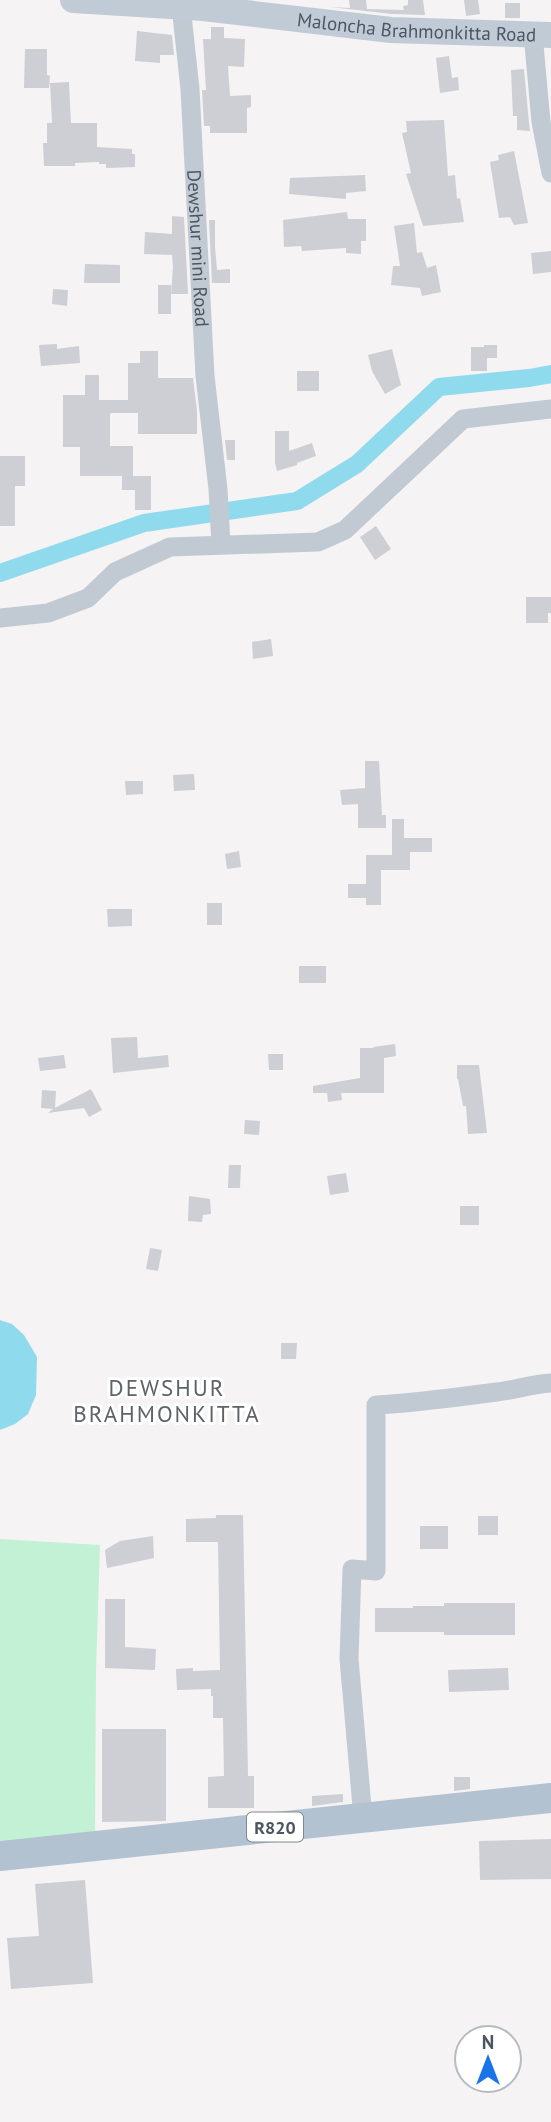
<svg xmlns="http://www.w3.org/2000/svg" width="551" height="2122" font-family="'PT Sans',sans-serif">
	<style>
		.green { fill: #c3f1d5 }
		.water { fill: #90daee }
		.lines { fill: none; stroke-linecap: round; stroke-linejoin: round }
		.canal { stroke: #90daee; stroke-width: 18 }
		.building { fill: #cdcfd5 }
		.street { stroke: #c1cad2; stroke-width: 19 }
		.secondary { stroke: #c1cbd6; stroke-width: 26 }
		.primary { stroke: #b3c2d1; stroke-width: 30 }
		.labels { text-anchor: middle; dominant-baseline: central; stroke-width: 6; stroke-linejoin: round; paint-order: stroke }
		.shield { fill: #fff; stroke: #808990; stroke-width: 2 }
		.shield-label { font-size: 18px; font-weight: bold; fill: #4a5661 }
		.street-label { font-size: 19px; fill: #4a5661; stroke: #fff }
		.quarter-label { font-size: 23px; letter-spacing: 2px; fill: #5f6368; stroke: #fff }
	</style>
	<rect width="100%" height="100%" fill="#f5f3f3"/>
	<!-- green -->
	<polygon class="green" points="0,1539 100,1545 96,1671 95,1836 0,1845"/>
	<!-- water -->
	<polygon class="water" points="0,1320 12,1324 24,1335 37,1357 36,1395 28,1414 15,1424 0,1430"/>
	<g class="lines">
		<!-- canal -->
		<polyline class="canal" points="0,573 144,523 297,501 357,464 439,387 529,378 551,374"/>
	</g>
	<!-- building -->
	<g class="building">
		<polygon points="349,0 366,0 367,9 404,10 403,6 408,5 408,0 423,0 425,15 392,14 330,7 350,8"/>
		<polygon points="464,0 478,0 480,14 466,16"/>
		<rect x="505" y="3" width="15" height="15"/>
		<polygon points="211,27 224,27 224,38 245,39 244,67 228,66 230,96 251,95 251,107 247,108 247,133 210,133 210,126 204,126 202,90 206,90 203,39 211,39"/>
		<polygon points="137,31 172,35 174,55 160,55 160,63 135,61"/>
		<polygon points="25,49 47,49 47,75 50,76 49,88 24,88"/>
		<polygon points="449,56 452,78 458,77 459,90 440,93 436,58"/>
		<polygon points="524,69 529,123 530,131 517,130 517,116 513,116 511,70"/>
		<polygon points="69,82 71,123 97,123 97,147 132,149 132,154 135,154 135,167 106,168 106,164 99,164 99,162 75,163 75,166 44,166 43,143 47,143 47,123 52,123 50,83"/>
		<polygon points="444,120 448,176 455,175 457,199 460,198 464,222 423,226 406,174 411,173 402,133 407,132 406,121"/>
		<polygon points="514,151 528,223 514,225 510,217 499,218 490,162 499,160 498,155"/>
		<polygon points="365,175 366,191 346,193 346,199 289,194 290,178"/>
		<polygon points="347,212 348,219 366,219 366,241 361,241 361,254 346,253 346,248 302,251 301,246 284,247 283,220"/>
		<polygon points="172,216 184,217 188,294 171,294 173,267 172,255 144,254 145,232 172,234"/>
		<polygon points="209,220 215,220 215,247 217,270 230,269 230,283 212,283"/>
		<polygon points="414,223 417,253 422,252 427,268 436,265 441,292 422,296 420,288 391,285 393,266 400,266 394,226"/>
		<polygon points="551,251 551,272 533,274 531,253"/>
		<polygon points="85,264 120,265 120,283 84,283"/>
		<rect x="158" y="285" width="13" height="29"/>
		<polygon points="53,289 68,290 67,306 52,304"/>
		<polygon points="57,344 57,349 79,346 80,363 41,366 39,345"/>
		<polygon points="484,345 497,345 497,358 487,358 487,371 471,371 471,347 484,347"/>
		<polygon points="392,349 401,385 385,394 372,371 368,355"/>
		<polygon points="140,351 158,351 158,378 193,378 197,411 197,434 138,434 138,413 112,413 110,414 110,446 133,446 133,476 80,476 80,447 63,447 63,395 85,395 85,375 99,375 99,400 128,400 128,363 140,363"/>
		<rect x="297" y="371" width="22" height="20"/>
		<polygon points="275,431 289,431 289,451 312,443 316,456 297,463 297,465 277,471 275,463"/>
		<polygon points="225,440 235,440 235,460 227,460"/>
		<polygon points="0,456 25,456 25,486 15,486 15,526 0,526"/>
		<polygon points="122,476 151,476 151,510 135,510 135,490 122,490"/>
		<polygon points="376,526 391,549 375,560 360,537"/>
		<polygon points="526,597 551,597 551,613 548,613 548,623 526,623"/>
		<polygon points="271,639 273,656 253,659 252,642"/>
		<polygon points="365,761 379,761 382,815 386,815 386,828 358,828 358,804 342,805 340,790 365,788"/>
		<polygon points="194,774 195,790 174,791 173,775"/>
		<polygon points="125,781 143,781 143,794 126,795"/>
		<polygon points="392,819 404,819 404,838 432,838 432,852 410,852 410,870 381,870 381,905 366,905 366,898 348,898 348,884 366,884 366,855 392,855"/>
		<polygon points="239,851 241,867 227,869 225,854"/>
		<rect x="207" y="903" width="15" height="22"/>
		<polygon points="107,909 132,909 132,926 108,927"/>
		<rect x="299" y="966" width="27" height="17"/>
		<polygon points="137,1037 138,1058 168,1055 169,1067 113,1073 111,1038"/>
		<polygon points="395,1044 396,1056 384,1058 384,1093 341,1093 342,1100 328,1102 327,1093 313,1093 313,1086 360,1078 360,1048 374,1048 373,1047"/>
		<polygon points="268,1054 283,1054 283,1070 269,1070"/>
		<polygon points="64,1055 66,1068 40,1071 38,1058"/>
		<polygon points="457,1065 479,1065 487,1133 468,1134 466,1106 463,1106 458,1079 457,1079"/>
		<polygon points="91,1089 102,1110 89,1117 84,1108 48,1113 53,1109 41,1108 42,1090 56,1091 55,1108"/>
		<polygon points="245,1120 260,1121 259,1135 244,1134"/>
		<polygon points="229,1165 241,1165 240,1188 228,1188"/>
		<polygon points="346,1173 349,1192 330,1195 327,1176"/>
		<polygon points="189,1196 210,1199 211,1214 203,1215 202,1222 188,1221"/>
		<rect x="460" y="1206" width="19" height="19"/>
		<polygon points="150,1248 162,1250 158,1271 146,1269"/>
		<polygon points="281,1343 297,1343 296,1359 281,1359"/>
		<polygon points="216,1515 243,1515 248,1776 254,1776 254,1808 208,1808 208,1777 224,1776 223,1718 213,1718 213,1696 211,1696 211,1689 177,1690 176,1669 193,1668 193,1671 220,1670 218,1542 186,1542 186,1519 216,1518"/>
		<rect x="478" y="1516" width="20" height="19"/>
		<rect x="420" y="1526" width="28" height="23"/>
		<polygon points="153,1536 154,1558 107,1568 105,1550 120,1541"/>
		<polygon points="105,1599 125,1599 125,1647 156,1649 155,1670 105,1668"/>
		<polygon points="444,1603 515,1603 515,1635 444,1635 444,1632 375,1632 375,1608 413,1608 413,1606 444,1606"/>
		<polygon points="508,1668 509,1690 449,1692 448,1670"/>
		<polygon points="102,1729 166,1729 166,1821 102,1822"/>
		<polygon points="454,1777 470,1777 470,1789 454,1791"/>
		<polygon points="343,1794 343,1802 312,1806 312,1796"/>
		<polygon points="551,1839 551,1879 480,1880 479,1841"/>
		<polygon points="85,1880 93,1983 11,1989 7,1938 39,1936 35,1884"/>
	</g>
	<g class="lines">
		<!-- street -->
		<g class="street">
			<path id="s1" d="M181 6 190 89 205 376 218 489 221 545"/>
			<polyline points="533,34 541,122 551,173"/>
			<polyline points="0,618 48,613 88,598 115,572 170,547 318,542 345,530 463,419 551,409"/>
			<path d="M363 1818 349 1659 352 1569 376 1571V1405C417 1403 457 1397 497 1392 515 1390 532 1384 551 1383"/>
		</g>
		<!-- secondary -->
		<path class="secondary" id="s2" d="M73 0 203 8 391 30 551 35"/>
		<!-- primary -->
		<polyline class="primary" points="0,1856 551,1798"/>
	</g>
	<g class="labels">
		<!-- shield labels -->
		<rect class="shield" x="247" y="1812.5" width="56" height="29" rx="5"/>
		<g class="shield-label">
			<text x="275" y="1827">R820</text>
		</g>
		<!-- street labels -->
		<g class="street-label">
			<text stroke="none"><textPath href="#s2" startOffset="345">Maloncha Brahmonkitta Road</textPath></text>
			<text stroke="none"><textPath href="#s1" startOffset="243">Dewshur mini Road</textPath></text>
		</g>
		<!-- quarter labels -->
		<g class="quarter-label">
			<text x="167" y="1387">DEWSHUR<tspan x="167" dy="26">BRAHMONKITTA</tspan></text>
		</g>
	</g>
	<!-- north arrow -->
	<g transform="translate(488 2059)"><circle r="33" fill="#ffffff" stroke="#b7bbc0" stroke-width="2"/>
	<path d="M0-5L12 26L0 18L-12 26Z" fill="#1a73e8"/>
	<text y="-10" font-size="19" font-weight="bold" text-anchor="middle" fill="#4a5661">N</text>
	</g>
</svg>
